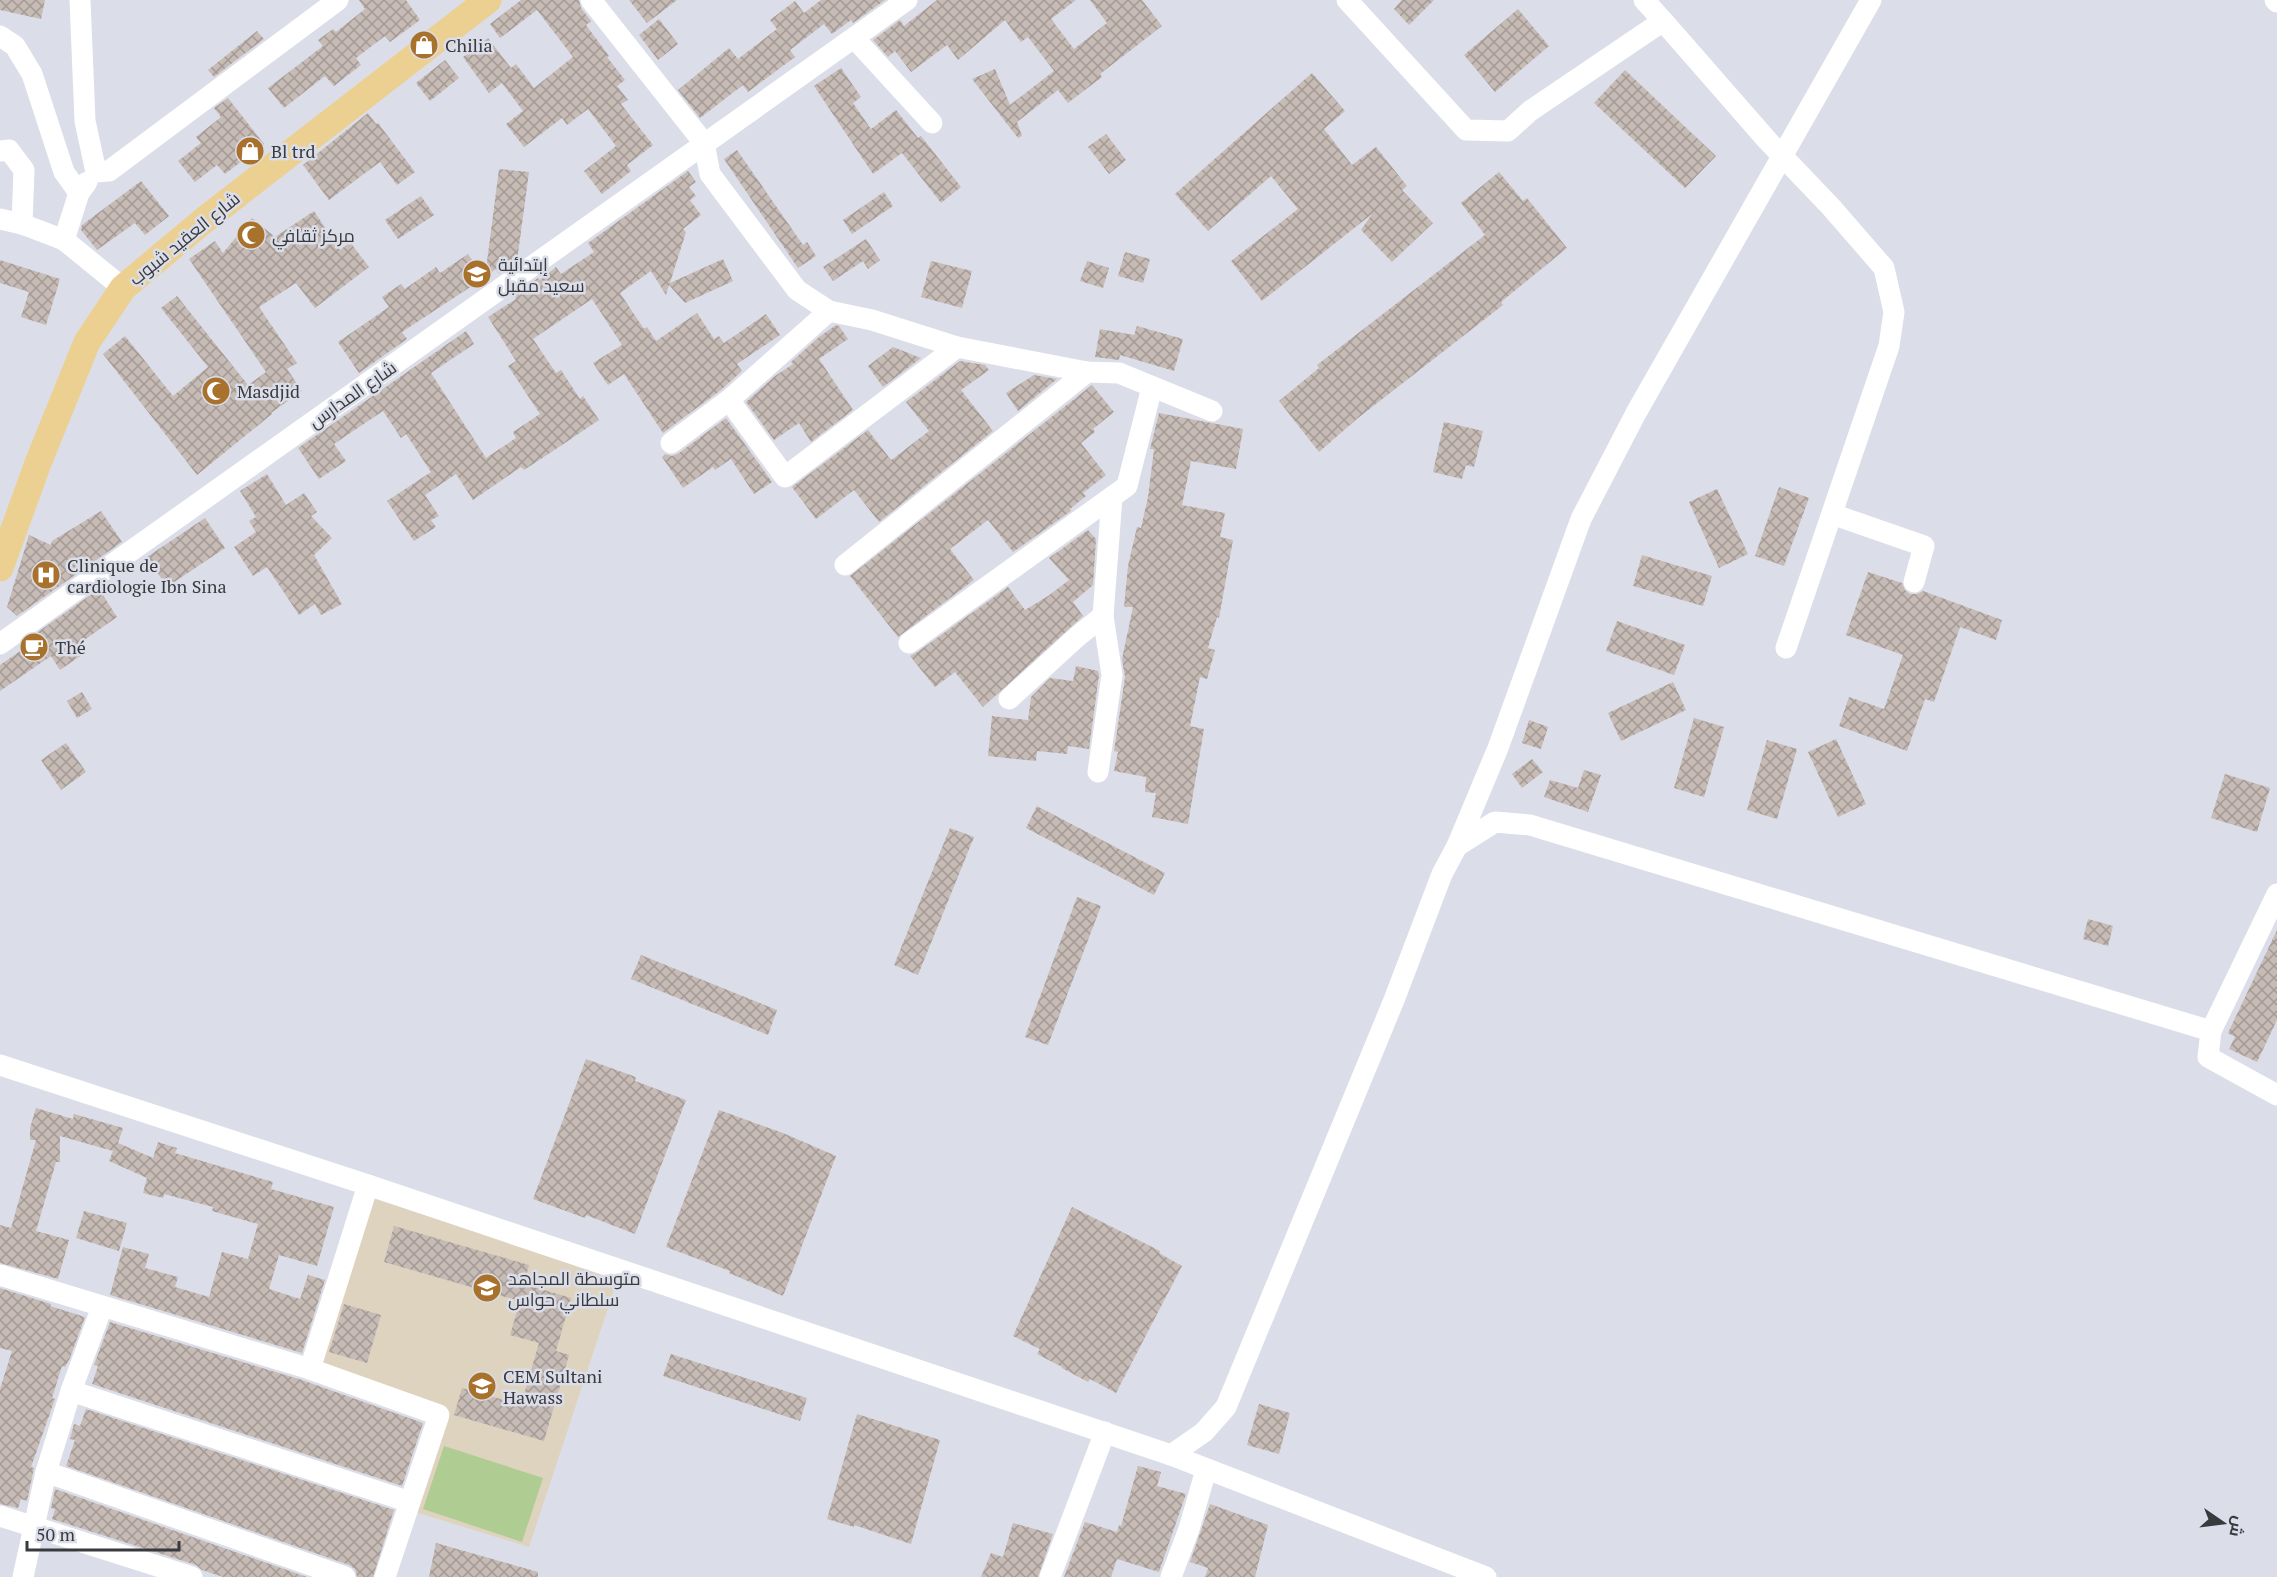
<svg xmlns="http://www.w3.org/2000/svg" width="2277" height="1577" font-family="'PT Serif',Cairo,serif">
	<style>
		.education { fill: #ded3bf }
		.pitch { fill: #afcc92 }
		.building { fill: url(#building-cross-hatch) }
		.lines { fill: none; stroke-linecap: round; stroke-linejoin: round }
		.minor { stroke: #fff; stroke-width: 21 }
		.major { stroke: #ebd091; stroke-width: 27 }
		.labels { text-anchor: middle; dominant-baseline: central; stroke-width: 5; stroke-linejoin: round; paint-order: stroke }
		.poi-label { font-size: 18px; fill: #393a3e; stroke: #dbdee9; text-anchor: start }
		.street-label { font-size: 18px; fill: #393a3e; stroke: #dbdee9 }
	</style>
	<defs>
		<pattern id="building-cross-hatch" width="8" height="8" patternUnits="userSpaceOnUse" patternTransform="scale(1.5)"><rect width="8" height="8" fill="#c7bbb6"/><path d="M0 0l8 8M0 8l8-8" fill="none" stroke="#a39995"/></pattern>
	</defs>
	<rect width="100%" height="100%" fill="#dbdee9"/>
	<!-- education -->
	<polygon class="education" points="372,1198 618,1278 529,1547 415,1512 449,1412 313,1361"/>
	<!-- pitch -->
	<polygon class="pitch" points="444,1446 543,1478 522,1542 423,1509"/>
	<!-- building -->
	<g class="building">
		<polygon points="0,0 45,0 41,19 0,10"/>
		<polygon points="359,0 406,0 420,20 390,42 385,36 356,58 361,65 334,86 325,76 284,108 268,88 323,46 318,40 333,29 336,32 365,9"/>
		<polygon points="521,0 579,0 581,8 591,21 586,25 609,56 607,57 625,80 617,86 628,100 621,104 653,145 627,165 631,171 602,194 584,171 616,146 588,109 567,125 562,118 524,147 506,124 523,111 502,83 489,93 463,57 488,38 511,68 516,64 534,88 573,57 537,10 500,38 490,24"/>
		<polygon points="629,0 677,0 647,23"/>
		<polygon points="821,0 885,0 853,23 851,20 832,34 824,24 790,50 795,57 772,74 748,92 743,85 700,118 678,90 729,48 738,59 777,29 770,20 795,1 804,13"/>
		<polygon points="937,0 1076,0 1051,19 1074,49 1107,23 1090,0 1142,0 1162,26 1100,74 1102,77 1068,103 1058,90 1017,122 1022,136 1018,138 972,79 995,69 1010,105 1054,71 1028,37 1021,42 1005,20 958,60 947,45 911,72 895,51 888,57 873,40 900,20 904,26"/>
		<polygon points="1402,0 1434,0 1409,25 1394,9"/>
		<polygon points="1518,9 1549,46 1495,92 1464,55"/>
		<polygon points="659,19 678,44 658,60 639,35"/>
		<polygon points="257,31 264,39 214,77 208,70"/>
		<polygon points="445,60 459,78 430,101 416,83"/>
		<polygon points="841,68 861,97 853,103 871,129 896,110 918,138 921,136 961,187 941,203 902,153 873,174 814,86"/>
		<polygon points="1625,70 1716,156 1685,188 1594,103"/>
		<polygon points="1312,73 1345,111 1324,129 1352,165 1376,147 1407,186 1402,190 1433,223 1392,262 1361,230 1372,214 1262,301 1231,261 1298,209 1271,176 1208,231 1175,194"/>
		<polygon points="228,98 264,144 225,174 217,165 195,182 178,161 201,143 196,137 221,117 214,108"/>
		<polygon points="368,113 376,124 378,123 415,172 397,185 380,162 329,200 303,165"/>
		<polygon points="1106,134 1126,160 1109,174 1088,147"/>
		<polygon points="737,150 803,245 807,242 816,256 798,268 724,159"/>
		<polygon points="499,169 529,172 517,261 499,274 496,269 485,277"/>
		<polygon points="688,171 696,182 689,187 696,196 690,200 701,215 683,229 686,232 670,283 723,259 733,281 685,303 669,285 666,295 651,271 620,293 644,329 647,327 656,341 697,313 714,339 719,336 724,343 766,314 780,335 737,364 742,371 721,390 663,433 624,374 608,385 593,363 622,345 592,299 533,339 556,373 561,370 580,399 583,396 599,420 562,445 524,470 521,467 473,500 456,474 425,495 439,516 431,520 436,527 414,541 387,501 431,472 406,434 401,438 383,411 334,444 346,461 319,479 298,448 466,331 474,344 431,373 486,458 516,438 513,432 540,414 508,366 516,361 488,317 516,299 514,295 538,278 540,280 556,267 561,274 594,252 588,243"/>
		<polygon points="1499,172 1523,201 1527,198 1567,248 1501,302 1503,305 1358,418 1319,452 1279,401 1319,368 1317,365 1485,235 1461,203"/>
		<polygon points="141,181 169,216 145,235 135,223 97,250 81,230 82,225"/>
		<polygon points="884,192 893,206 852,234 843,220"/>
		<polygon points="421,196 434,215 398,239 385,220"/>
		<polygon points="314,211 340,250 350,242 369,267 315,308 296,283 259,307 297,363 287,369 302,391 271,413 272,414 197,475 103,354 125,336 173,396 208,367 161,308 177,296 248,385 266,372 189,259 215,241 223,253 252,218 275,237"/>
		<polygon points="866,239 880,260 868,269 863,261 833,281 823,267"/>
		<polygon points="1125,252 1150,259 1143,283 1118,276"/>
		<polygon points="468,254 484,278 402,332 407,339 359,373 338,342 389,307 382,297 401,284 405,289 436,267 440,273"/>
		<polygon points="0,260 60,279 46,325 21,317 29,292 0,283"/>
		<polygon points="931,261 972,271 962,308 921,297"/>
		<polygon points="1087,261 1109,268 1103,288 1080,281"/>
		<polygon points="836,325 839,326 848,339 819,359 853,410 811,442 799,423 774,440 746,402 775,376 793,364 791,362 819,337"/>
		<polygon points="1137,326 1183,339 1174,371 1120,355 1119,360 1095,357 1100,329 1134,335"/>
		<polygon points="893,347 921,358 883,387 868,366"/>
		<polygon points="960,361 985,365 989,370 961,390 993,431 879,522 854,490 816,519 792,487 868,430 891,460 894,458 929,431 906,402"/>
		<polygon points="1034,375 1057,379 1018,411 1006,393"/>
		<polygon points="1092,385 1114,412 1093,429 1095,432 1081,443 1106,475 1083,493 1086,496 1070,509 1071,511 1013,552 988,520 950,549 974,580 898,637 850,576"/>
		<polygon points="1159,413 1243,429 1236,469 1191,461 1182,505 1225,513 1220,537 1233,540 1219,618 1217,617 1208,648 1215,650 1207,679 1200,677 1190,726 1204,729 1188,824 1152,817 1156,793 1145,792 1146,777 1114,771 1118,752 1114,751 1125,677 1122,659 1133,607 1124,607 1128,566 1137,527 1141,528 1148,497 1154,449 1150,449"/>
		<polygon points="726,418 772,482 754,494 731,459 715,470 713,467 683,488 662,457 665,454 672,456 679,453"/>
		<polygon points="1444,422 1483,431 1474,467 1466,465 1462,479 1433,472"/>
		<polygon points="267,474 286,505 304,493 317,512 311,516 332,538 314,555 342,604 321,615 315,604 299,615 267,567 253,576 234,547 256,532 249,521 256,517 240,491"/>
		<polygon points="1779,487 1809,498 1784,566 1755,556"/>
		<polygon points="1717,489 1748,554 1719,568 1689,502"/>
		<polygon points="101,511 122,542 17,616 7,607 29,535 51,545 52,541"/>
		<polygon points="205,518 225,548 167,587 147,557"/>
		<polygon points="1088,530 1096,539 1093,585 1073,602 1083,616 983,707 955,672 935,687 910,656 916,653 1008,587 1025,610 1048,596 1069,580 1049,558"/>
		<polygon points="1642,555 1712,576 1703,606 1633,586"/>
		<polygon points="1868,572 1902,583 1905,590 1910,594 1917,594 1923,591 2002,620 1996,640 1960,627 1934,702 1925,699 1907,751 1839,726 1849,697 1884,709 1903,655 1846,635"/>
		<polygon points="99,589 117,617 80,643 86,652 60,670 51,656 0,691 0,665 39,638 35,634"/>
		<polygon points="1617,621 1685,645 1674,675 1606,651"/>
		<polygon points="1076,666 1098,671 1099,675 1089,749 1068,746 1067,754 1037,751 1036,761 988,756 992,716 1028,720 1031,697 1050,678 1073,681"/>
		<polygon points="1673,682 1686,710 1621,741 1608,713"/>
		<polygon points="82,692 92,709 77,718 67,701"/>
		<polygon points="1694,718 1724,727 1704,797 1674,788"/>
		<polygon points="1529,720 1548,727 1541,749 1522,743"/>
		<polygon points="1836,739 1866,804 1838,817 1808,752"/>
		<polygon points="1767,740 1797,749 1777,819 1747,810"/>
		<polygon points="66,743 86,772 61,790 41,760"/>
		<polygon points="1532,759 1543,772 1522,788 1512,774"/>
		<polygon points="1584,770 1601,775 1588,812 1544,797 1550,780 1578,788"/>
		<polygon points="2225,774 2270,788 2257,832 2211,818"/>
		<polygon points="1037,806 1165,873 1154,895 1026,828"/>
		<polygon points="950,828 974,837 918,975 894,965"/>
		<polygon points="1077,897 1101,906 1048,1045 1025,1037"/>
		<polygon points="2088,919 2113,926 2108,946 2083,939"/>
		<polygon points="2277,930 2277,1020 2257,1062 2229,1049 2235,1037 2228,1033"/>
		<polygon points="641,955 777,1010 768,1035 631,979"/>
		<polygon points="586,1059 636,1077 635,1081 686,1100 635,1234 586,1215 585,1218 533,1199"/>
		<polygon points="36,1108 73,1119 74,1114 123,1128 118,1143 153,1158 158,1142 177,1148 175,1153 273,1182 271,1189 334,1207 317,1266 279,1255 269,1289 300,1299 308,1275 325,1280 302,1353 110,1295 123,1247 149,1254 145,1268 178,1277 175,1287 209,1297 222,1252 248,1259 258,1224 212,1211 213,1207 164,1194 163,1198 143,1193 147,1178 109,1161 113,1151 60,1136 60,1162 56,1162 36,1231 69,1240 58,1279 0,1263 0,1225 11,1228 36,1140 30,1140 30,1128"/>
		<polygon points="719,1110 783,1133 836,1156 783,1296 729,1273 730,1271 666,1247"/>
		<polygon points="1072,1207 1160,1251 1159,1253 1182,1266 1116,1393 1090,1379 1088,1382 1062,1368 1062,1367 1037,1354 1040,1349 1013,1336"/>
		<polygon points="84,1211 127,1223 119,1251 76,1238"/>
		<polygon points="394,1226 529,1265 524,1284 571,1298 556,1351 569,1355 544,1441 454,1415 462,1388 521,1405 539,1343 510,1335 520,1301 384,1262"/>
		<polygon points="0,1288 51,1304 50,1306 85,1317 70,1358 65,1367 62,1366 52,1398 55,1399 31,1467 34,1468 27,1501 21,1499 18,1508 0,1504 0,1389 12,1351 0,1348"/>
		<polygon points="344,1304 381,1315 367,1363 329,1352"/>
		<polygon points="110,1322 302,1380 423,1423 402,1486 92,1384 98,1366 94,1365"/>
		<polygon points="671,1354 807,1398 800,1421 663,1376"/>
		<polygon points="1259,1404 1290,1413 1279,1454 1247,1445"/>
		<polygon points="86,1409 394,1510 373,1577 357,1577 355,1569 349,1565 66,1466 75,1440 70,1439 74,1424 80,1426"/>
		<polygon points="857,1414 940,1440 911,1544 854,1525 854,1527 827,1519"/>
		<polygon points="1138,1466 1161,1472 1157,1486 1186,1494 1159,1572 1117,1559 1111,1577 1064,1577 1085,1522 1117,1532 1119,1525 1121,1526"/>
		<polygon points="55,1489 307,1577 223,1577 202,1570 196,1565 52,1519 55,1509 51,1508"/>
		<polygon points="1210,1504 1268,1525 1255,1577 1205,1577 1208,1568 1190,1562"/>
		<polygon points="1013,1523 1053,1534 1038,1577 981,1577 991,1553 1003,1557"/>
		<polygon points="436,1543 538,1572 538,1577 429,1577"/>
	</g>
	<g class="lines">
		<!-- minor -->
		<g class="minor">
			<polyline points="80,0 85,121 96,172 109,171 338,0"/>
			<polyline points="591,0 704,143 710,174 797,290 829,311 872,320 957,347 1087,372 1119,373 1212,411"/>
			<polyline points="1347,0 1466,130 1508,131 1530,111 1663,21 1644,0"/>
			<polyline points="2275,0 2277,2"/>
			<polyline points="1663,21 1767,140 1831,207 1884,268 1894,312 1889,346 1786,648"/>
			<polyline points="0,36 15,46 32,74 64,172 79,193"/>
			<polyline points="855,39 932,123"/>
			<polyline points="0,151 9,150 24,170 22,224"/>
			<polyline points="0,219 22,224 64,240 123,288"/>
			<polyline points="64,240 79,193 87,182"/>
			<polyline points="729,400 785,477 957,347"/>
			<polyline points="671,443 729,400 829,311"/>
			<polyline points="1832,514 1924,546 1914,582"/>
			<polyline points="845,565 1087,372"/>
			<polyline points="909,643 1127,486 1152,387"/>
			<polyline points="0,644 907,0"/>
			<polyline points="1009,699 1078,636 1103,616"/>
			<polyline points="1098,772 1112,675 1103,616 1112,497"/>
			<polyline points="1457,846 1498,748 1581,519 1636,413 1871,0"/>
			<polyline points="2277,894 2211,1031 2208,1057 2277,1095"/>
			<polyline points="0,1065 368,1185 1171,1455 1204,1432 1226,1407 1394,1000 1442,874 1457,846 1495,822 1530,825 2211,1031"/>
			<polyline points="0,1275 310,1369 368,1185"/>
			<polyline points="310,1369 439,1415 410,1502"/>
			<polyline points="71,1391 410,1502 385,1577"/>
			<polyline points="1171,1455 1486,1577"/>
			<polyline points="46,1472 345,1577"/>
			<polyline points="0,1516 192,1577"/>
			<polyline points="23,1577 46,1472 71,1391 102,1307"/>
			<polyline points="1050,1577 1105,1432"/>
			<polyline points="1171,1577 1189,1529 1206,1470"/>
		</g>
		<!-- major -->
		<polyline class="major" points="0,568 38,463 87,342 123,288 203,221 488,0"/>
	</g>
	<!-- icons -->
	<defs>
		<g id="shop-disc" transform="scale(1.5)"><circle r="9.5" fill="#a8722d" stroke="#dbdee9"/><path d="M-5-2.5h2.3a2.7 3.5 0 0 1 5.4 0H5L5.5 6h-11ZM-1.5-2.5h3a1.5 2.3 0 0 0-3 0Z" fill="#fff"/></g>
		<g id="mosque-disc" transform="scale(1.5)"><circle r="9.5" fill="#a8722d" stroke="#dbdee9"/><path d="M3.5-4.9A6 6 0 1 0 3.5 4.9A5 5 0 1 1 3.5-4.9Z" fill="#fff"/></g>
		<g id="school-disc" transform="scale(1.5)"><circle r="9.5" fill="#a8722d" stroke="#dbdee9"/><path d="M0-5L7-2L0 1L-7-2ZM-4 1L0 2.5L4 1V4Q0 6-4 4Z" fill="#fff"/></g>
		<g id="hospital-disc" transform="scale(1.5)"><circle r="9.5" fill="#a8722d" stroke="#dbdee9"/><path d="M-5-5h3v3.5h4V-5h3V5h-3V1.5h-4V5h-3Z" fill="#fff"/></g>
		<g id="cafe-disc" transform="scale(1.5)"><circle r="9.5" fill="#a8722d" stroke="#dbdee9"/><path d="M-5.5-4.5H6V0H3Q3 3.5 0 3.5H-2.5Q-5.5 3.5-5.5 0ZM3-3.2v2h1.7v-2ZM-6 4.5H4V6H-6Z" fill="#fff"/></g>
	</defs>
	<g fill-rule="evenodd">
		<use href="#shop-disc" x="424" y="45"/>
		<use href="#shop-disc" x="250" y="151"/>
		<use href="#mosque-disc" x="251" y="235"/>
		<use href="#school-disc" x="477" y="274"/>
		<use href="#mosque-disc" x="216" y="391"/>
		<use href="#hospital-disc" x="46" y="575"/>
		<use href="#cafe-disc" x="34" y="647"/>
		<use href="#school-disc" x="487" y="1288"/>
		<use href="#school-disc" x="482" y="1386"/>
	</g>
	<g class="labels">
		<!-- poi labels -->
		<g class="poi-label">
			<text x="445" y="45">Chilia</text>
			<text x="271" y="151">Bl trd</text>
			<text x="272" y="235">مركز ثقافي</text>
			<text x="498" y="264">إبتدائية<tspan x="498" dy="21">سعيد مقبل</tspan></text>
			<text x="237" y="391">Masdjid</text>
			<text x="67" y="565">Clinique de<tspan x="67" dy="21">cardiologie Ibn Sina</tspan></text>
			<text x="55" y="647">Thé</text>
			<text x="508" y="1278">متوسطة المجاهد<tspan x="508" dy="21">سلطاني حواس</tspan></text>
			<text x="503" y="1376">CEM Sultani<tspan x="503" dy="21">Hawass</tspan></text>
		</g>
		<!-- street labels -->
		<g class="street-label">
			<text transform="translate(184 238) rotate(-39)">شارع العقيد شبوب</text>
			<text transform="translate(352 394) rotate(-35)">شارع المدارس</text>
		</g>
	</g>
	<!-- north arrow -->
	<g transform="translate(2223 1523) rotate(104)" stroke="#dbdee9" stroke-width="4.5" paint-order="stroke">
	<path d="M0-4.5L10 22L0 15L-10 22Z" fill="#393a3e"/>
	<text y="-9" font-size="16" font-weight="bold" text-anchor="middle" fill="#393a3e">ش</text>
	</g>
	<!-- scale -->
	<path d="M27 1541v9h152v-9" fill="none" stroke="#393a3e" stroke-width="3"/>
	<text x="36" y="1541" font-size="18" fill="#393a3e" stroke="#dbdee9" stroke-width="4.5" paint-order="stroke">50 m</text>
</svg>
